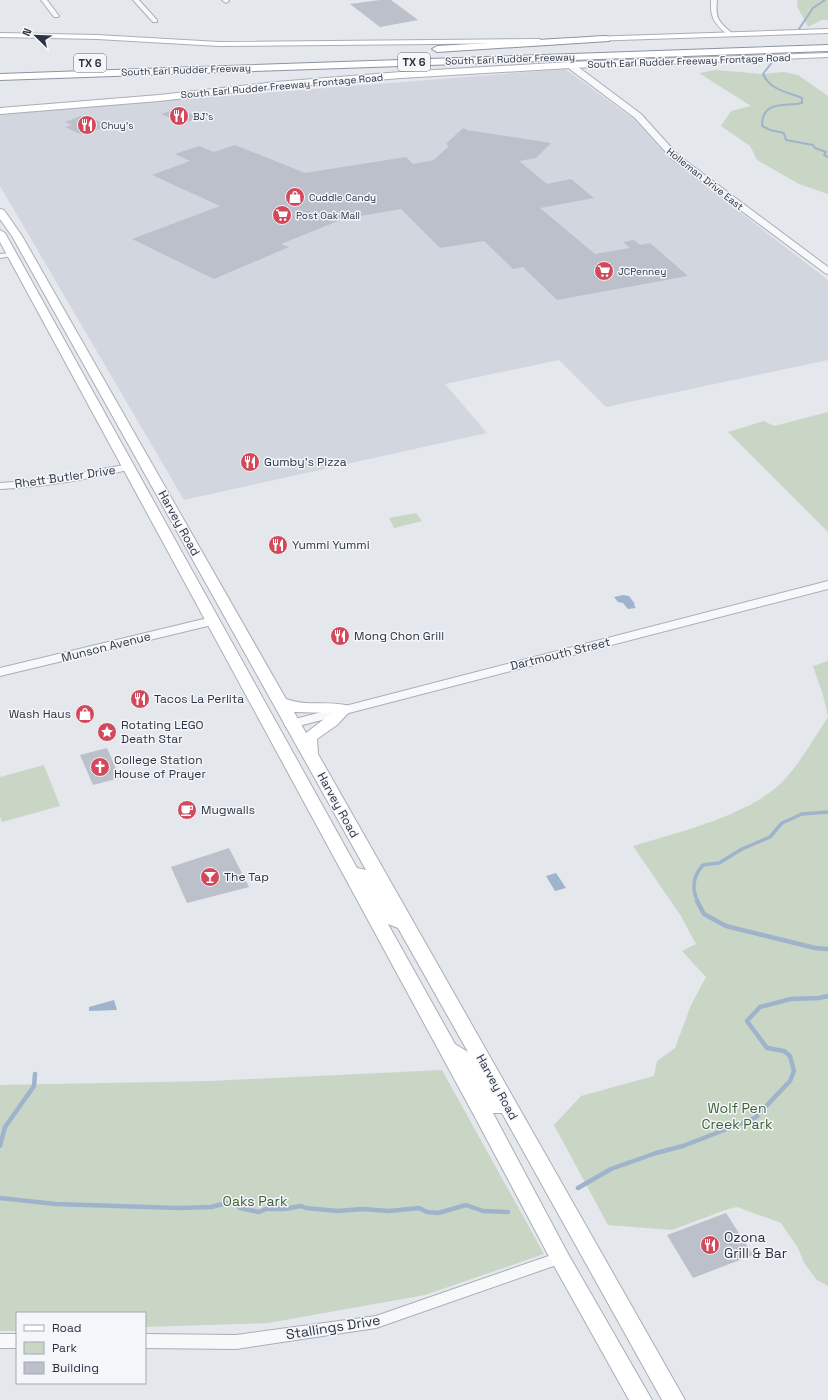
<svg xmlns="http://www.w3.org/2000/svg" width="828" height="1400" font-family="'Space Grotesk',sans-serif">
	<style>
		.built { fill: #d2d6de }
		.green { fill: #c9d6c5 }
		.water { fill: #9fb4cc }
		.lines { fill: none; stroke-linecap: round; stroke-linejoin: round }
		.stream-far2 { stroke: #9fb4cc; stroke-width: 2 }
		.stream-far1 { stroke: #9fb4cc; stroke-width: 3.5 }
		.stream { stroke: #9fb4cc; stroke-width: 4.5 }
		.building { fill: #bbc0ca }
		.minor-casing { stroke: #a9aeb7; stroke-width: 2 }
		.tertiary-casing { stroke: #a9aeb7; stroke-width: 2 }
		.secondary-casing { stroke: #a9aeb7; stroke-width: 2 }
		.motorway-casing { stroke: #8b94a3; stroke-width: 2 }
		.minor { fill: #f7f8fa; fill-rule: evenodd }
		.tertiary { fill: #f7f8fa; fill-rule: evenodd }
		.secondary { fill: #fff; fill-rule: evenodd }
		.motorway { fill: #fff; fill-rule: evenodd }
		.labels { text-anchor: middle; dominant-baseline: central; stroke-width: 3; stroke-linejoin: round; paint-order: stroke }
		.far-street-label { font-size: 10px; fill: #2b3445; stroke: #f4f6f9 }
		.far-poi-label { font-size: 10px; fill: #2b3445; stroke: #f4f6f9; text-anchor: start }
		.shield { fill: #f4f6f9; stroke: #676e7b; stroke-width: 1 }
		.shield-label { font-size: 11px; font-weight: bold; fill: #2b3445 }
		.poi-label { font-size: 12px; fill: #2b3445; stroke: #f4f6f9; text-anchor: start }
		.street-label { font-size: 12px; fill: #2b3445; stroke: #f4f6f9 }
		.near-park-label { font-size: 14px; fill: #3f6138; stroke: #f4f6f9 }
		.near-poi-label { font-size: 14px; fill: #2b3445; stroke: #f4f6f9; text-anchor: start }
		.near-street-label { font-size: 14px; fill: #2b3445; stroke: #f4f6f9 }
	</style>
	<rect width="100%" height="100%" fill="#e4e7ec"/>
	<!-- built -->
	<polygon class="built" points="565,69 635,120 667,156 828,280 828,360 606,407 559,360 445,384 487,433 184,500 0,186 0,114"/>
	<!-- green -->
	<g class="green">
		<polygon points="798,0 828,0 828,20 822,20 808,27 797,6"/>
		<polygon points="716,70 763,74 784,72 798,75 828,96 828,194 799,184 757,160 750,146 721,126 731,111 751,106 699,73"/>
		<polygon points="828,412 828,532 728,432 764,421 774,426"/>
		<polygon points="416,513 422,521 394,528 389,518"/>
		<path d="M828 661V1286L817 1280 804 1263 798 1248 781 1223 737 1207 728 1209 672 1230 608 1225 554 1125 581 1096 654 1076 657 1061 675 1048 691 1005 706 977 682 951 696 944 681 916 633 846C679 832 751 815 784 780 800 763 815 737 828 717L823 695 813 666Z"/>
		<polygon points="44,765 60,806 2,822 0,817 0,777"/>
		<polygon points="442,1070 544,1254 425,1295 268,1323 145,1327 145,1313 17,1313 17,1331 0,1331 0,1085 210,1081"/>
	</g>
	<!-- water -->
	<g class="water">
		<polygon points="623,595 629,596 635,604 634,605 636,608 628,609 623,603 618,602 614,597"/>
		<polygon points="556,873 566,888 555,891 546,876"/>
		<polygon points="114,1000 117,1010 89,1011 89,1007"/>
	</g>
	<g class="lines">
		<!-- stream-far2 -->
		<g class="stream-far2">
			<polyline points="799,29 813,8 825,0"/>
			<path d="M773 61 763 74C770 90 787 92 802 98V103C783 107 762 100 762 126L770 130 784 133 786 140 813 145 815 148 826 152 824 155 828 157"/>
		</g>
		<!-- stream-far1 -->
		<path class="stream-far1" d="M698 902C691 888 693 876 703 865L719 863 742 849 770 837 782 823 802 814 828 812"/>
		<!-- stream -->
		<g class="stream">
			<polyline points="697,901 704,914 726,926 815,948 828,949"/>
			<polyline points="0,1146 5,1127 34,1086 35,1074"/>
			<polyline points="578,1188 611,1169 656,1153 683,1146 755,1118 790,1081 794,1071 790,1056 784,1051 767,1048 747,1021 760,1007 791,999 819,998 828,996"/>
			<polyline points="0,1198 55,1204 179,1208 211,1207 227,1203 235,1204 240,1208 259,1212 266,1209 284,1209 301,1206 306,1208 337,1211 363,1209 389,1211 419,1208 427,1212 438,1213 466,1205 483,1211 508,1212"/>
		</g>
	</g>
	<!-- building -->
	<g class="building">
		<polygon points="380,0 391,0 418,20 380,27 350,4"/>
		<polygon points="177,109 189,113 198,118 183,123 161,114"/>
		<polygon points="81,116 85,118 88,117 106,124 103,125 106,127 90,132 87,131 80,134 65,127 72,125 65,122"/>
		<polygon points="463,128 467,130 551,143 536,158 519,161 547,184 571,179 594,198 540,208 595,254 630,248 623,242 634,240 640,245 650,243 688,276 557,300 523,267 513,269 484,241 440,248 401,209 343,219 281,244 289,247 214,279 132,239 220,206 152,175 190,161 175,154 199,146 214,152 235,145 305,173 406,157 413,164 434,160 449,146 446,144"/>
		<polygon points="107,748 120,778 93,785 80,755"/>
		<polygon points="229,848 249,887 187,903 171,867"/>
		<polygon points="726,1213 753,1255 693,1278 667,1235"/>
	</g>
	<g class="lines">
		<!-- minor casing -->
		<g class="minor-casing">
			<g id="minor">
				<polygon points="41,0 47,0 59,16 58,17 54,17"/>
				<polygon points="133,0 139,0 157,20 157,22 153,22"/>
				<polygon points="222,0 228,0 229,1 226,3"/>
				<path d="M711 0H717C715 19 719 22 733 34V36H729C715 24 710 19 711 0Z"/>
				<polygon points="11,253 13,254 13,256 0,258 0,254"/>
				<path d="M129 464 133 467 132 469C89 479 44 487 0 489V483L49 479Z"/>
				<polygon points="560,1252 565,1254 567,1258 565,1262 376,1328 236,1349 145,1348 145,1334 236,1335 376,1316"/>
				<rect x="0" y="1334" width="17" height="14"/>
			</g>
		</g>
		<!-- tertiary casing -->
		<g class="tertiary-casing">
			<g id="tertiary">
				<polygon points="567,63 573,63 641,114 678,155 828,267 828,274 825,273 672,159 635,118 567,67"/>
				<polygon points="828,581 828,589 291,728 286,727 284,724 286,721 291,720"/>
				<polygon points="212,617 216,618 218,621 216,624 0,676 0,668"/>
			</g>
		</g>
		<!-- secondary casing -->
		<g class="secondary-casing">
			<g id="secondary">
				<polygon points="828,29 828,33 589,41 585,39 589,37"/>
				<polygon points="0,33 97,35 219,42 539,39 543,41 539,43 219,46 97,39 0,37"/>
				<polygon points="828,53 828,57 570,68 401,78 276,88 159,101 0,114 0,108 159,95 276,82 401,72 570,62"/>
				<path d="M0 209 4 210 22 236 286 699C306 707 329 700 349 706L352 709 337 725 317 739 318 754 685 1400H662L502 1113H493L567 1252 652 1400H629L553 1264 476 1119 0 242V230L5 233 357 868 366 870 12 236 0 219ZM294 712 332 713 306 733ZM388 924 398 928 468 1052 455 1044Z"/>
			</g>
		</g>
		<!-- motorway casing -->
		<g class="motorway-casing">
			<g id="motorway">
				<polygon points="605,36 609,37 610,39 609,41 437,52 432,49 437,46"/>
				<polygon points="828,45 828,51 0,80 0,74"/>
			</g>
		</g>
		<!-- minor -->
		<use href="#minor" class="minor"/>
		<!-- tertiary -->
		<use href="#tertiary" class="tertiary"/>
		<!-- secondary -->
		<use href="#secondary" class="secondary"/>
		<!-- motorway -->
		<use href="#motorway" class="motorway"/>
	</g>
	<!-- icons -->
	<defs>
		<g id="restaurant-disc" transform="scale(1)"><circle r="9.5" fill="#d1495b" stroke="#f4f6f9"/><path d="M-5-6h1v4h1v-4h1v4h1v-4h1v5L-1.5 .5V6h-2V.5L-5-1ZM5-6V6H3V1.5H1.5Q1.5-4 5-6Z" fill="#fff"/></g>
		<g id="shop-disc" transform="scale(1)"><circle r="9.5" fill="#d1495b" stroke="#f4f6f9"/><path d="M-5-2.5h2.3a2.7 3.5 0 0 1 5.4 0H5L5.5 6h-11ZM-1.5-2.5h3a1.5 2.3 0 0 0-3 0Z" fill="#fff"/></g>
		<g id="supermarket-disc" transform="scale(1)"><circle r="9.5" fill="#d1495b" stroke="#f4f6f9"/><path d="M-6-5.5h2.5l.6 2H6L4.5 2H-2.5L-4.4-4H-6ZM-1.5 3.2a1.3 1.3 0 1 0 .1 0ZM3 3.2a1.3 1.3 0 1 0 .1 0Z" fill="#fff"/></g>
		<g id="sight-disc" transform="scale(1)"><circle r="9.5" fill="#d1495b" stroke="#f4f6f9"/><path d="M0-6L1.8-2.2L6-1.7L2.9 1.2L3.7 5.4L0 3.3L-3.7 5.4L-2.9 1.2L-6-1.7L-1.8-2.2Z" fill="#fff"/></g>
		<g id="church-disc" transform="scale(1)"><circle r="9.5" fill="#d1495b" stroke="#f4f6f9"/><path d="M-1.2-6h2.4v3.5h3.3v2.4h-3.3V6h-2.4V-.1h-3.3v-2.4h3.3Z" fill="#fff"/></g>
		<g id="cafe-disc" transform="scale(1)"><circle r="9.5" fill="#d1495b" stroke="#f4f6f9"/><path d="M-5.5-4.5H6V0H3Q3 3.5 0 3.5H-2.5Q-5.5 3.5-5.5 0ZM3-3.2v2h1.7v-2ZM-6 4.5H4V6H-6Z" fill="#fff"/></g>
		<g id="bar-disc" transform="scale(1)"><circle r="9.5" fill="#d1495b" stroke="#f4f6f9"/><path d="M-6-5H6L.8 .8V4.5H3.5V6h-7V4.5H-.8V.8Z" fill="#fff"/></g>
	</defs>
	<g fill-rule="evenodd">
		<use href="#restaurant-disc" x="179" y="116"/>
		<use href="#restaurant-disc" x="87" y="125"/>
		<use href="#shop-disc" x="295" y="197"/>
		<use href="#supermarket-disc" x="282" y="215"/>
		<use href="#supermarket-disc" x="604" y="271"/>
		<use href="#restaurant-disc" x="250" y="462"/>
		<use href="#restaurant-disc" x="278" y="545"/>
		<use href="#restaurant-disc" x="340" y="636"/>
		<use href="#restaurant-disc" x="140" y="699"/>
		<use href="#shop-disc" x="85" y="714"/>
		<use href="#sight-disc" x="107" y="732"/>
		<use href="#church-disc" x="100" y="767"/>
		<use href="#cafe-disc" x="187" y="810"/>
		<use href="#bar-disc" x="210" y="877"/>
		<use href="#restaurant-disc" x="710" y="1245"/>
	</g>
	<g class="labels">
		<!-- far-street labels -->
		<g class="far-street-label">
			<text transform="translate(510 59) rotate(-2)">South Earl Rudder Freeway</text>
			<text transform="translate(689 61) rotate(-2)">South Earl Rudder Freeway Frontage Road</text>
			<text transform="translate(186 70) rotate(-2)">South Earl Rudder Freeway</text>
			<text transform="translate(282 86) rotate(-5)">South Earl Rudder Freeway Frontage Road</text>
			<text transform="translate(705 179) rotate(38)">Holleman Drive East</text>
		</g>
		<!-- far-poi labels -->
		<g class="far-poi-label">
			<text x="193" y="116">BJ's</text>
			<text x="101" y="125">Chuy's</text>
			<text x="309" y="197">Cuddle Candy</text>
			<text x="296" y="215">Post Oak Mall</text>
			<text x="618" y="271">JCPenney</text>
		</g>
		<!-- shield labels -->
		<g class="shield">
			<rect x="398" y="53" width="32" height="18" rx="3"/>
			<rect x="74" y="54" width="32" height="18" rx="3"/>
		</g>
		<g class="shield-label">
			<text x="414" y="62">TX 6</text>
			<text x="90" y="63">TX 6</text>
		</g>
		<!-- poi labels -->
		<g class="poi-label">
			<text x="264" y="462">Gumby’s Pizza</text>
			<text x="292" y="545">Yummi Yummi</text>
			<text x="354" y="636">Mong Chon Grill</text>
			<text x="154" y="699">Tacos La Perlita</text>
			<text x="71" y="714" text-anchor="end">Wash Haus</text>
			<text x="121" y="725">Rotating LEGO<tspan x="121" dy="14">Death Star</tspan></text>
			<text x="114" y="760">College Station<tspan x="114" dy="14">House of Prayer</tspan></text>
			<text x="201" y="810">Mugwalls</text>
			<text x="224" y="877">The Tap</text>
		</g>
		<!-- street labels -->
		<g class="street-label">
			<text transform="translate(65 477) rotate(-8)">Rhett Butler Drive</text>
			<text transform="translate(179 523) rotate(61)">Harvey Road</text>
			<text transform="translate(106 647) rotate(-14)">Munson Avenue</text>
			<text transform="translate(560 654) rotate(-14)">Dartmouth Street</text>
			<text transform="translate(338 805) rotate(61)">Harvey Road</text>
			<text transform="translate(497 1087) rotate(61)">Harvey Road</text>
		</g>
		<!-- near-park labels -->
		<g class="near-park-label">
			<text x="737" y="1108">Wolf Pen<tspan x="737" dy="16">Creek Park</tspan></text>
			<text x="255" y="1201">Oaks Park</text>
		</g>
		<!-- near-poi labels -->
		<g class="near-poi-label">
			<text x="724" y="1237">Ozona<tspan x="724" dy="16">Grill &amp; Bar</tspan></text>
		</g>
		<!-- near-street labels -->
		<g class="near-street-label">
			<text transform="translate(333 1327) rotate(-9)">Stallings Drive</text>
		</g>
	</g>
	<!-- legend -->
	<rect x="16" y="1312" width="130" height="72" fill="#f4f6f9" stroke="#a4a8b1"/>
	<rect x="24" y="1325" width="20" height="6" fill="#ffffff" stroke="#a4a8b1"/>
	<text x="52" y="1332" font-size="12" fill="#2b3445">Road</text>
	<rect x="24" y="1342" width="20" height="12" fill="#c9d6c5" stroke="#a4a8b1"/>
	<text x="52" y="1352" font-size="12" fill="#2b3445">Park</text>
	<rect x="24" y="1362" width="20" height="12" fill="#bbc0ca" stroke="#a4a8b1"/>
	<text x="52" y="1372" font-size="12" fill="#2b3445">Building</text>
	<!-- north arrow -->
	<g transform="translate(36 36) rotate(293)" stroke="#f4f6f9" stroke-width="3" paint-order="stroke">
	<path d="M0-3L7 15L0 10L-7 15Z" fill="#2b3445"/>
	<text y="-6" font-size="11" font-weight="bold" text-anchor="middle" fill="#2b3445">N</text>
	</g>
</svg>
